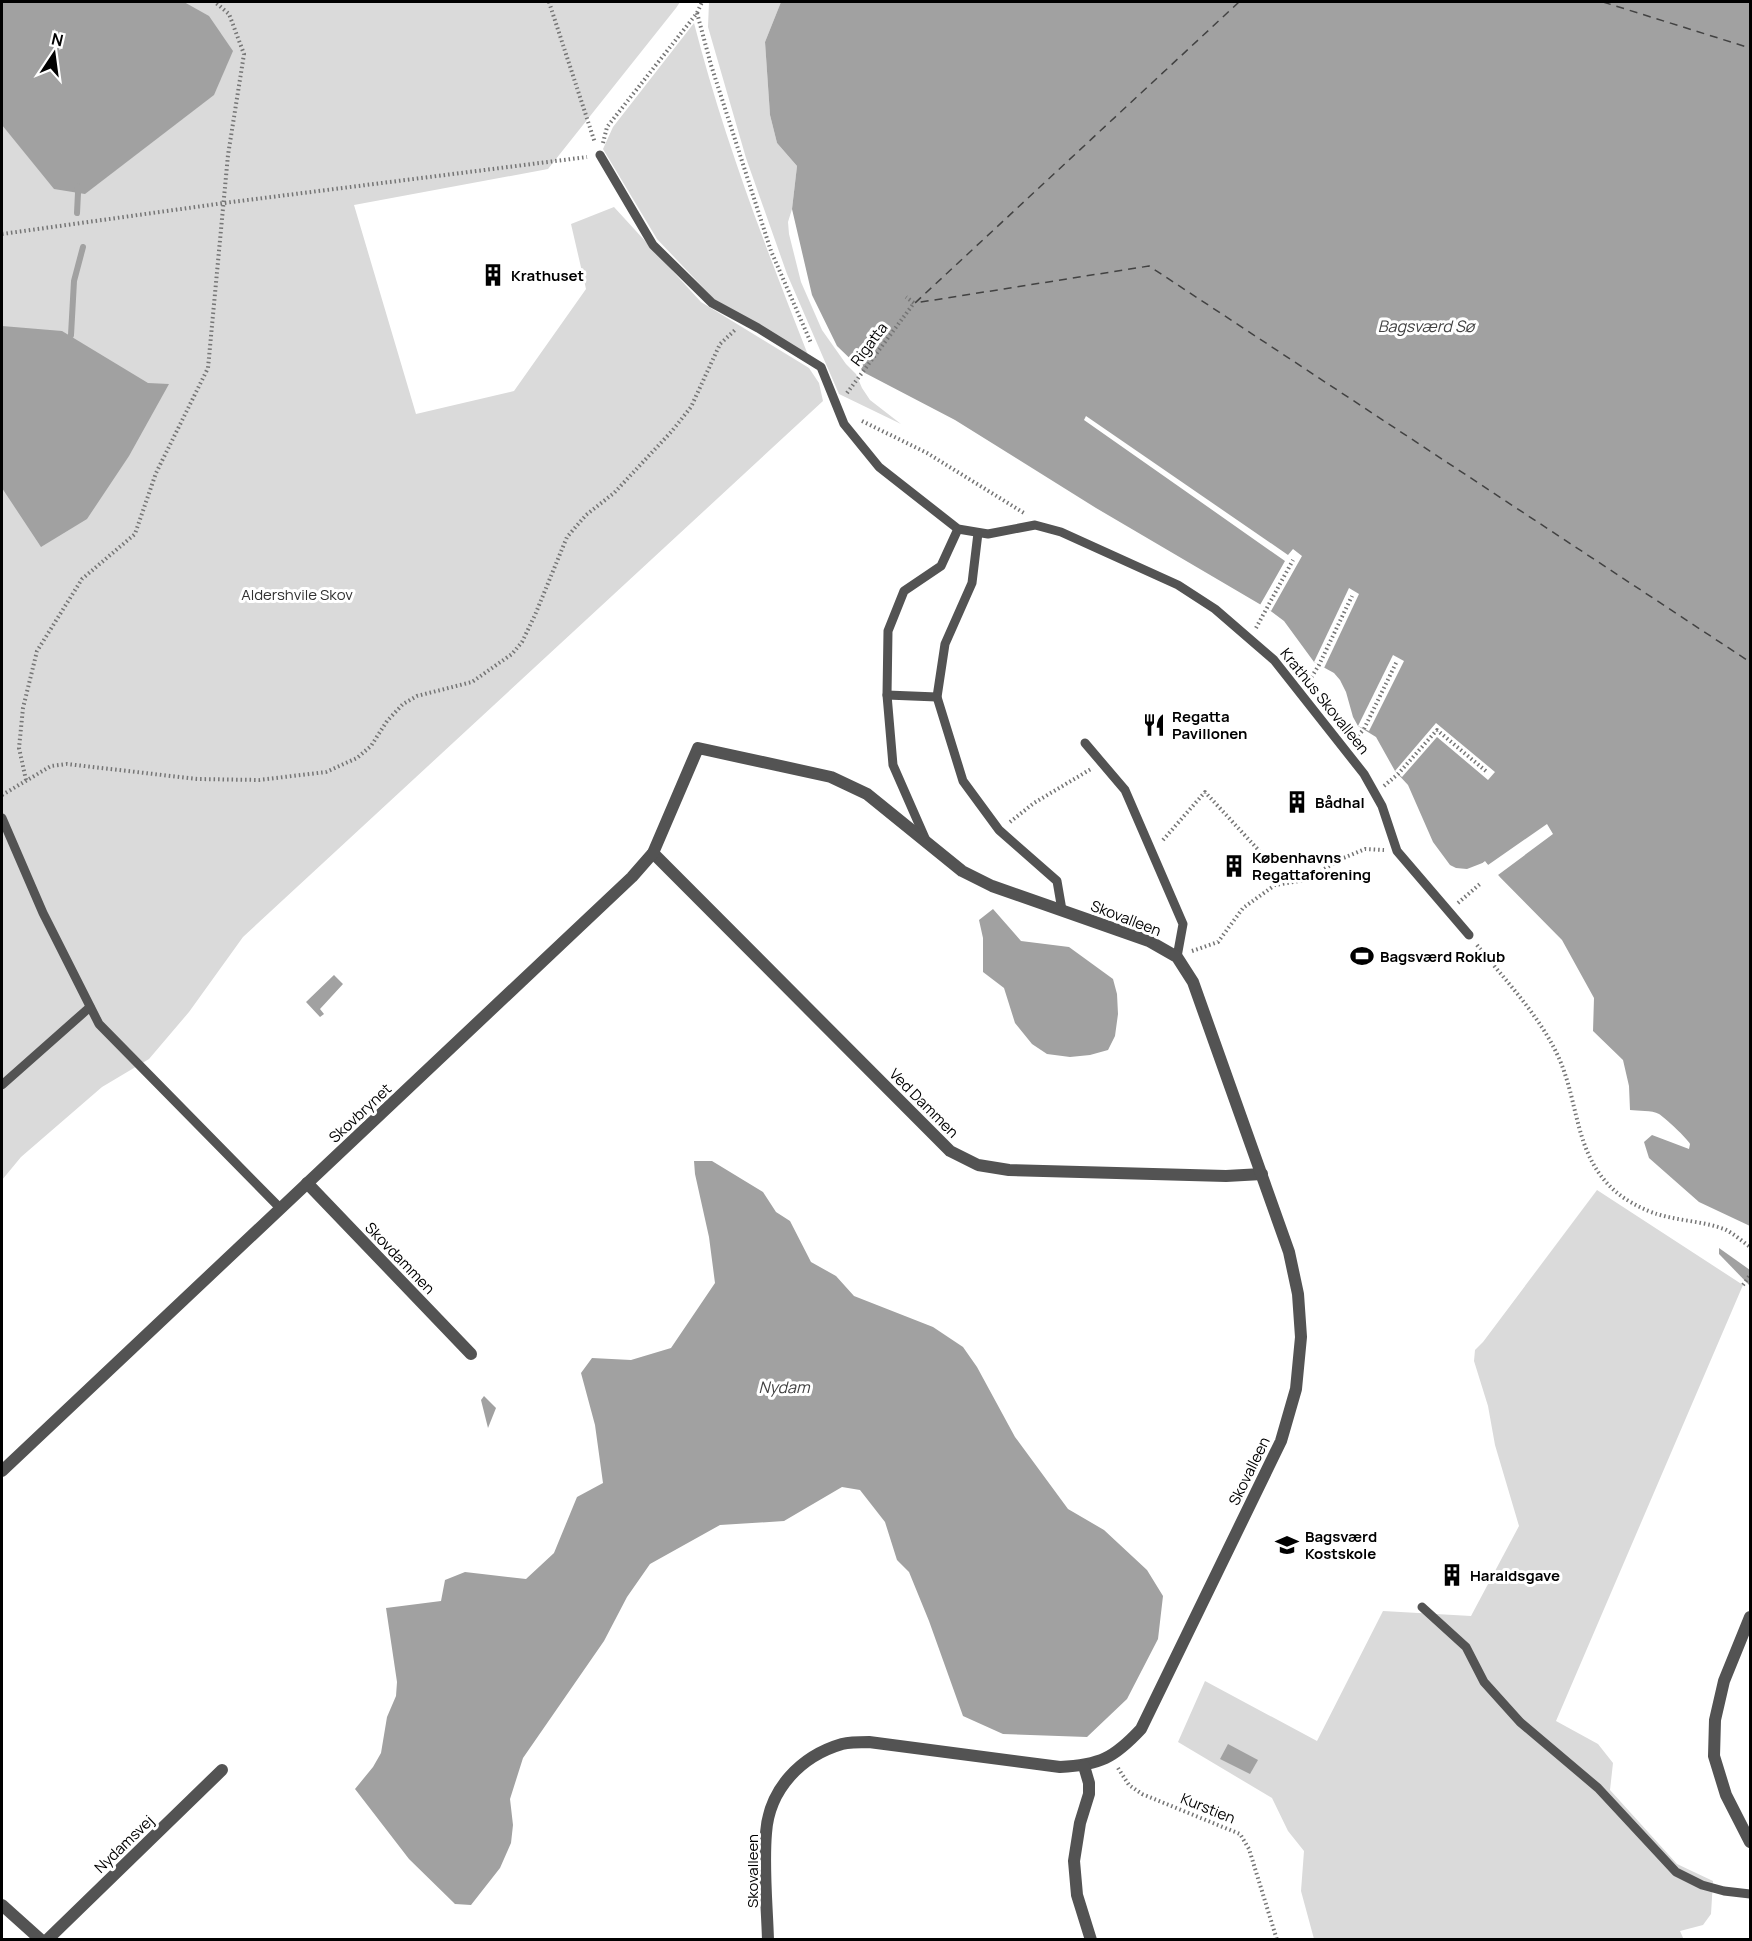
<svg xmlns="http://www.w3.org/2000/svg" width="1752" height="1941" font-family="Manrope,sans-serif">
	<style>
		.green { fill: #dadada }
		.water { fill: #a1a1a1 }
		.pier { fill: #fff }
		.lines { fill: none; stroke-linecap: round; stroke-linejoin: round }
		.stream { stroke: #a1a1a1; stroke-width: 6 }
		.ferry { stroke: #424242; stroke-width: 1.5; stroke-dasharray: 8 6; stroke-linecap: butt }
		.path { stroke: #757575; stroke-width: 4; stroke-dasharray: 1.5 3; stroke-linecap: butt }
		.lane { stroke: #535353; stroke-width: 9 }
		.street { stroke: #535353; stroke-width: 12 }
		.labels { text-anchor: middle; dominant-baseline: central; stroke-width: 6; stroke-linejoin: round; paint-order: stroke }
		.poi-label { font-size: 15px; font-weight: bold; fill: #000; stroke: #fff; text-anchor: start }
		.street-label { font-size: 15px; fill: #000; stroke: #fff }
		.park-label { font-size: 15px; fill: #313131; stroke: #fff }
		.water-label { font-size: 16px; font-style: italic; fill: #424242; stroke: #fff }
	</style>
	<rect width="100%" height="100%" fill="#fff"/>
	<!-- green -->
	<g class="green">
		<polygon points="2,2 680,2 676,8 548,169 354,205 416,414 514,391 586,289 571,224 614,207 701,302 809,368 819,383 823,401 243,937 189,1012 149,1059 102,1087 21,1157 2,1180"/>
		<polygon points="709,2 781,2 765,42 770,115 777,143 797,166 792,209 788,222 789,234 801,282 822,330 846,364 856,374 862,388 870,400 901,424 839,394 787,274 746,158 708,27"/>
		<path d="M694 23C723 136 765 246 808 355L714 299 657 239 603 149 613 127Z"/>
		<polygon points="1597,1190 1743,1285 1556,1721 1598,1744 1613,1763 1610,1790 1677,1864 1713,1881 1711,1914 1703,1925 1680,1931 1684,1940 1314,1939 1301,1891 1304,1851 1288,1831 1272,1798 1178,1742 1205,1681 1317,1741 1383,1611 1471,1616 1519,1526 1495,1445 1488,1406 1474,1361 1475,1350 1483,1342"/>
	</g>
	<!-- water -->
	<g class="water">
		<polygon points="2,2 184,2 209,16 233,51 214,95 85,194 54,189 2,125"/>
		<path d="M781 2H1750V1226L1699 1202 1649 1158 1644 1142 1652 1135 1689 1149 1690 1144C1688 1139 1664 1117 1659 1114 1652 1110 1638 1111 1630 1110L1629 1086 1623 1060 1593 1031 1594 998 1562 940 1485 862 1467 869 1456 868 1450 865 1433 842 1408 785 1395 771 1376 737 1358 726 1353 717 1346 692 1340 680 1334 673 1314 662 1284 621 1268 609 1096 508 955 420 865 373 837 346 812 295 792 209 797 166 777 143 770 115 765 42Z"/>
		<polygon points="2,326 62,331 148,383 169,384 129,456 87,519 41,547 2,488"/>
		<polygon points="993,909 1021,941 1069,947 1113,979 1117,994 1118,1014 1115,1036 1108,1050 1090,1055 1070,1057 1047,1054 1032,1044 1015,1023 1004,988 983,972 983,938 979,920"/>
		<polygon points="334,975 343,984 320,1009 324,1014 320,1017 306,1002"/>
		<polygon points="694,1161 712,1161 763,1192 776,1212 790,1221 811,1262 836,1276 854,1296 933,1327 963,1347 977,1367 1015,1437 1068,1509 1104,1530 1147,1570 1163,1596 1158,1639 1127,1699 1087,1737 1003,1734 963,1716 929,1621 909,1572 897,1560 885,1522 860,1490 842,1487 784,1521 720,1525 650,1564 627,1597 604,1641 523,1758 510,1799 513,1825 511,1843 500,1868 471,1905 455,1904 409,1859 355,1789 373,1767 381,1753 387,1717 396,1696 397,1682 386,1608 441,1601 445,1580 465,1572 526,1579 554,1553 577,1497 603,1483 595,1425 581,1373 592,1358 631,1360 671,1348 715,1283 709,1237 695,1174"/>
		<polygon points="1719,1248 1750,1270 1750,1286 1719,1254"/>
		<polygon points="484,1396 496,1408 488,1428 481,1400"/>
		<polygon points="1228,1744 1258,1760 1250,1774 1220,1759"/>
	</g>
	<!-- pier -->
	<g class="pier">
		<polygon points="1086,416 1288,555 1293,549 1302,556 1271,611 1260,605 1285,561 1084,420"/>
		<polygon points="1349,588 1359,594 1324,668 1314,662"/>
		<polygon points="1393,655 1404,661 1369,731 1358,726"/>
		<polygon points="1436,723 1495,772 1488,780 1437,737 1402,777 1395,771"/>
		<polygon points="1547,824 1553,834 1498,875 1504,883 1502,885 1484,865 1477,868 1485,861 1488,865"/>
	</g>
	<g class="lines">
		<!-- stream -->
		<g class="stream">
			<polyline points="77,186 78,193 77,213"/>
			<polyline points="71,335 74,281 83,247"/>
		</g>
		<!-- ferry -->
		<g class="ferry">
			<polyline points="1239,2 915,303 1149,266 1750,662"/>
			<polyline points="1603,2 1750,48"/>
		</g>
		<!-- path -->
		<g class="path">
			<polyline points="549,2 595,143"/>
			<polyline points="697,13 711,65 771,251 811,343"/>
			<polyline points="603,143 607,127 697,13 702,2"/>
			<polyline points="2,234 224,203 587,157"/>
			<polyline points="847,393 914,303 906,297"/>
			<polyline points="862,421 927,453 1024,513"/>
			<polyline points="1256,628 1293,560"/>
			<polyline points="1309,681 1319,665 1352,596"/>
			<polyline points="1355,739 1364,729 1397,661"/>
			<polyline points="26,780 19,748 23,708 37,651 82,579 135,534 156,473 208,368 228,155 244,54 229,14 215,2"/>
			<polyline points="1384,786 1398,774 1437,730 1487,772"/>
			<polyline points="2,795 51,766 67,764 197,779 259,780 326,772 357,758 371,746 387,721 403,704 417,696 472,682 512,654 522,642 535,615 567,537 586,515 614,493 672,431 691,407 720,344 735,330"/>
			<polyline points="1010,822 1034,803 1091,769"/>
			<polyline points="1163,840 1205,792 1263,855 1261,857"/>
			<polyline points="1458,903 1480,884"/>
			<path d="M1477 945C1505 980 1539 1015 1558 1056 1581 1106 1573 1162 1624 1198 1633 1204 1647 1211 1657 1214 1679 1221 1702 1221 1724 1229 1733 1233 1742 1241 1750 1247"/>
			<polyline points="1192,951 1218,942 1243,908 1275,885 1306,880 1341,859 1365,849 1384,850"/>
			<polyline points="1743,1285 1750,1275"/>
			<polyline points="1118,1768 1129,1785 1142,1794 1240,1834 1249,1849 1277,1940"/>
		</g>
		<!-- lane -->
		<g class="lane">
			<polyline points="600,155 653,245 712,303 758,328 821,367 844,424 879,467 958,529 988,534 1035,525 1061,532 1178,585 1215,609 1274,660 1364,774 1382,806 1397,851 1469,935"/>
			<polyline points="978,533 972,583 945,644 937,697 963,781 999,830 1057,881 1062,910"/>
			<polyline points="887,695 937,697"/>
			<polyline points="1085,743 1125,790 1183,924 1177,957"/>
			<polyline points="2,818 43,913 99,1024 281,1209"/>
			<polyline points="925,838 893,765 887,695 888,631 904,591 941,566 958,529"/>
			<polyline points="2,1085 90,1007"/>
			<polyline points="1422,1607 1466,1647 1484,1682 1520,1722 1598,1788 1676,1872 1702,1885 1724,1891 1750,1894"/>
		</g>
		<!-- street -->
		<g class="street">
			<polyline points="653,853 950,1151 978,1165 1009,1170 1226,1176 1262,1174"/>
			<polyline points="307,1183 471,1354"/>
			<path d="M2 1471 632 877 653 853 698 748 831 777 867 794 962 871 992 886 1149 941 1177 957 1193 982 1289 1252 1298 1294 1301 1337 1296 1389 1281 1441 1141 1729C1114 1758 1100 1765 1060 1767L869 1742C860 1742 850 1742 842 1744 801 1756 769 1789 766 1833 763 1868 767 1905 768 1940"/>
			<polyline points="1750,1617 1724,1681 1715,1720 1714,1756 1726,1795 1750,1842"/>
			<polyline points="1084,1766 1089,1783 1089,1794 1080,1823 1074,1861 1077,1895 1091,1940"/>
			<polyline points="2,1905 41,1940"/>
			<polyline points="47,1940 222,1770"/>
		</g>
	</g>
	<!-- icons -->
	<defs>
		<g id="building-bare" transform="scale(1.8)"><path d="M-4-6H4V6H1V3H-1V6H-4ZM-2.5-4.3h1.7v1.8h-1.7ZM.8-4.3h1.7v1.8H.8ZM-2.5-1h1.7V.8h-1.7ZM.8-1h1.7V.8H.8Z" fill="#000" stroke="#fff" stroke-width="2.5" paint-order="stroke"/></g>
		<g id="restaurant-bare" transform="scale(1.8)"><path d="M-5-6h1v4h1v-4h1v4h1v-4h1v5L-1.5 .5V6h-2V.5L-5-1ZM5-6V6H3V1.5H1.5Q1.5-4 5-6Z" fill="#000" stroke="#fff" stroke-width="2.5" paint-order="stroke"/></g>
		<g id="stadium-bare" transform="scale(1.8)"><path d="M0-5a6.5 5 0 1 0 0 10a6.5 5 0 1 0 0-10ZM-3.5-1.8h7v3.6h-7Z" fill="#000" stroke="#fff" stroke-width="2.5" paint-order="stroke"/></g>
		<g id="school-bare" transform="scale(1.8)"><path d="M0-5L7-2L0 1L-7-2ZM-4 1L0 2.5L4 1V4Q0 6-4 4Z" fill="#000" stroke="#fff" stroke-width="2.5" paint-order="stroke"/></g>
	</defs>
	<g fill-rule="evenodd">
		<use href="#building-bare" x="493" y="275"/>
		<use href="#restaurant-bare" x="1154" y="725"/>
		<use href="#building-bare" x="1297" y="802"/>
		<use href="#building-bare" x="1234" y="866"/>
		<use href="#stadium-bare" x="1362" y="956"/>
		<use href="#school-bare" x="1287" y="1545"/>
		<use href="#building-bare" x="1452" y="1575"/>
	</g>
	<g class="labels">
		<!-- poi labels -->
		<g class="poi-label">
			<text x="511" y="275">Krathuset</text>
			<text x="1172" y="716">Regatta<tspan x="1172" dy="17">Pavillonen</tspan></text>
			<text x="1315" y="802">Bådhal</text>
			<text x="1252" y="857">Københavns<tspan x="1252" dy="17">Regattaforening</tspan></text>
			<text x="1380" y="956">Bagsværd Roklub</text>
			<text x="1305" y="1536">Bagsværd<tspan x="1305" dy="17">Kostskole</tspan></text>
			<text x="1470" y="1575">Haraldsgave</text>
		</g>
		<!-- street labels -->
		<g class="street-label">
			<text transform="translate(869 344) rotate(-53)">Rigatta</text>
			<text transform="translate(1325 701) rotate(51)">Krathus Skovalleen</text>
			<text transform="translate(1126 918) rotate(21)">Skovalleen</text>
			<text transform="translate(924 1103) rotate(45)">Ved Dammen</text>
			<text transform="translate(360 1113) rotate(-43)">Skovbrynet</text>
			<text transform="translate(400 1258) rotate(46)">Skovdammen</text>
			<text transform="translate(1249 1471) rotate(-64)">Skovalleen</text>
			<text transform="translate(1208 1808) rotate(22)">Kurstien</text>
			<text transform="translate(124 1844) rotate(-44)">Nydamsvej</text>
			<text transform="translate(752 1871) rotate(-90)">Skovalleen</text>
		</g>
		<!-- park labels -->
		<g class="park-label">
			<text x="297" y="594">Aldershvile Skov</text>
		</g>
		<!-- water labels -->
		<g class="water-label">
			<text x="1426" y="326">Bagsværd Sø</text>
			<text x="784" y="1387">Nydam</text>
		</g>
	</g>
	<!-- border -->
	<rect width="1752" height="1941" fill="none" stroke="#000000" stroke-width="6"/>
	<!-- north arrow -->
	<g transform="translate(54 54) rotate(13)" stroke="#ffffff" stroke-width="4.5" paint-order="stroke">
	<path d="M0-4.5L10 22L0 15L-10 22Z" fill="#000000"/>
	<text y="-9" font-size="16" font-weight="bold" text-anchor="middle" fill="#000000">N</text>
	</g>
</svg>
